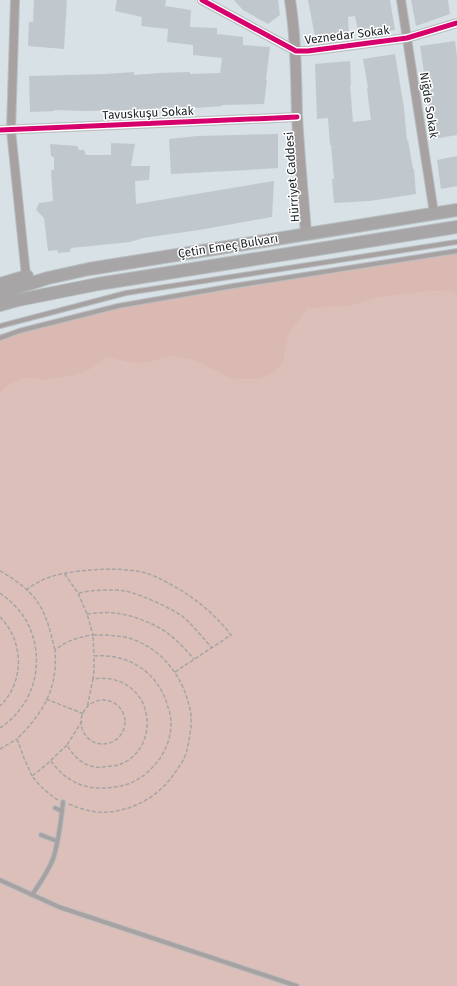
<svg xmlns="http://www.w3.org/2000/svg" width="457" height="986" font-family="'Fira Sans',sans-serif">
	<style>
		.green { fill: #ddbfb9 }
		.forest { fill: #dab9b2 }
		.building { fill: #c1c8cd }
		.lines { fill: none; stroke-linecap: round; stroke-linejoin: round }
		.service-casing { stroke: #b7bdc1; stroke-width: 6 }
		.minor-casing { stroke: #b7bdc1; stroke-width: 10 }
		.tertiary-casing { stroke: #b7bdc1; stroke-width: 12 }
		.primary-casing { stroke: #b7bdc1; stroke-width: 14 }
		.path { stroke: #a5a5a6; stroke-width: 1.5; stroke-dasharray: 4 2; stroke-linecap: butt }
		.service { stroke: #a7a2a1; stroke-width: 4 }
		.minor { stroke: #a7a2a1; stroke-width: 8 }
		.tertiary { stroke: #a7a2a1; stroke-width: 10 }
		.primary { stroke: #a7a5a5; stroke-width: 12 }
		.cycleway-casing { stroke: #fff; stroke-width: 8 }
		.cycleway { stroke: #d6006c; stroke-width: 5 }
		.labels { text-anchor: middle; dominant-baseline: central; stroke-width: 3; stroke-linejoin: round; paint-order: stroke }
		.street-label { font-size: 12px; fill: #1a2024; stroke: #fff }
	</style>
	<rect width="100%" height="100%" fill="#d7e1e6"/>
	<!-- green -->
	<polygon class="green" points="457,251 457,986 0,986 0,334 19,331"/>
	<!-- forest -->
	<polygon class="forest" points="457,251 457,294 447,291 427,291 379,297 349,306 307,308 298,322 289,333 283,362 274,373 258,379 233,379 194,360 173,356 137,364 107,357 90,369 75,375 41,380 35,378 22,378 7,386 0,393 0,338 118,306"/>
	<!-- building -->
	<g class="building">
		<polygon points="34,0 67,0 64,49 28,46 29,22 33,22"/>
		<polygon points="117,0 166,0 165,6 191,10 190,27 217,28 217,34 243,37 243,45 270,47 266,80 267,80 264,104 222,105 222,106 196,108 196,107 167,108 115,111 115,110 87,111 54,110 54,111 30,112 29,76 106,74 134,72 134,75 160,73 190,72 190,74 220,73 222,58 193,55 193,45 167,42 168,29 141,26 142,17 115,11"/>
		<polygon points="234,0 278,0 280,15 268,24 243,10"/>
		<polygon points="308,0 390,0 395,30 359,36 355,16 348,17 349,37 316,42"/>
		<polygon points="411,0 448,0 450,14 416,26"/>
		<polygon points="455,41 457,56 457,135 434,139 420,46"/>
		<polygon points="395,54 404,108 407,141 408,140 413,169 414,169 416,194 370,201 334,203 332,179 334,179 331,145 330,145 328,118 317,119 315,64 350,61 351,85 350,85 353,122 371,120 367,89 368,88 363,59"/>
		<polygon points="278,134 278,168 248,170 171,174 169,139 197,136"/>
		<polygon points="111,143 135,144 131,166 150,166 149,180 135,181 136,204 274,181 272,217 199,230 143,238 130,242 71,248 70,252 58,253 57,250 48,251 44,218 36,210 39,203 53,201 51,170 54,170 54,157 51,156 50,144 77,146 79,150 84,150 86,155 111,155"/>
		<polygon points="457,156 457,186 441,189 437,160"/>
	</g>
	<g class="lines">
		<!-- service casing -->
		<g class="service-casing">
			<g id="service">
				<polyline points="0,326 126,293 457,242"/>
				<polyline points="0,338 19,331 118,306 233,286 457,251"/>
				<polyline points="55,808 62,811"/>
				<polyline points="41,835 57,841"/>
				<polyline points="0,880 59,907 297,986"/>
				<path d="M32 895C40 883 48 872 53 859 59 841 61 821 63 802"/>
			</g>
		</g>
		<!-- minor casing -->
		<g class="minor-casing">
			<g id="minor">
				<polyline points="15,0 11,130 26,276"/>
				<polyline points="202,0 296,51 308,51 407,38 457,23"/>
				<polyline points="401,0 434,213"/>
				<polyline points="0,130 297,117"/>
			</g>
		</g>
		<!-- tertiary casing -->
		<g class="tertiary-casing">
			<path id="tertiary" d="M290 0C296 38 296 77 297 115 299 155 303 194 306 234"/>
		</g>
		<!-- primary casing -->
		<g class="primary-casing">
			<g id="primary">
				<polyline points="0,284 27,276"/>
				<polyline points="0,293 48,278 89,269 457,210"/>
				<polyline points="0,305 18,300 98,284 457,227"/>
			</g>
		</g>
		<!-- path -->
		<g class="path">
			<path d="M0 571C14 579 32 591 40 606 48 619 51 635 55 650"/>
			<path d="M26 590C45 576 58 574 80 571 100 569 122 568 142 572 151 574 161 579 170 584 194 597 214 613 231 635L175 672"/>
			<path d="M0 593C8 599 16 606 22 614 42 642 41 683 20 709 15 717 8 722 0 728"/>
			<path d="M79 593C92 590 112 589 125 591 140 594 169 607 182 616 193 625 202 637 212 648"/>
			<path d="M87 614C96 613 106 612 115 613 133 615 156 624 170 635 179 642 187 651 194 659"/>
			<path d="M0 617C24 641 25 682 0 706"/>
			<polyline points="46,699 84,714"/>
			<circle cx="103" cy="722" r="22"/>
			<path d="M82 721 67 745C74 758 87 769 103 767 109 766 116 766 121 764 153 751 156 704 128 686 118 679 105 677 93 679L87 708"/>
			<polyline points="0,749 17,739"/>
			<path d="M51 761C63 778 81 789 102 788 113 788 125 786 135 781 152 772 167 753 170 734 172 725 171 715 168 707 159 673 129 653 94 656V670L93 679"/>
			<path d="M32 776 24 758 17 739C43 713 58 689 55 650 66 641 78 637 93 635L87 614 78 593 64 573"/>
			<path d="M58 800C48 794 39 785 32 776L46 765 67 745"/>
			<path d="M69 804C78 808 88 811 98 812 127 814 158 798 174 774 179 767 185 759 187 750 189 741 192 726 191 717 191 713 190 709 189 705 181 674 161 648 129 638 117 635 105 635 93 635L94 656"/>
		</g>
		<!-- service -->
		<use href="#service" class="service"/>
		<!-- minor -->
		<use href="#minor" class="minor"/>
		<!-- tertiary -->
		<use href="#tertiary" class="tertiary"/>
		<!-- primary -->
		<use href="#primary" class="primary"/>
		<!-- cycleway casing -->
		<g class="cycleway-casing">
			<g id="cycleway">
				<polyline points="202,0 296,51 308,51 407,38 457,23"/>
				<polyline points="0,130 297,117"/>
			</g>
		</g>
		<!-- cycleway -->
		<use href="#cycleway" class="cycleway"/>
	</g>
	<g class="labels">
		<!-- street labels -->
		<g class="street-label">
			<text transform="translate(347 35) rotate(-7)">Veznedar Sokak</text>
			<text transform="translate(429 105) rotate(81)">Niğde Sokak</text>
			<text transform="translate(148 113) rotate(-3)">Tavuskuşu Sokak</text>
			<text transform="translate(292 177) rotate(-94)">Hürriyet Caddesi</text>
			<text transform="translate(228 246) rotate(-9)">Çetin Emeç Bulvarı</text>
		</g>
	</g>
</svg>
